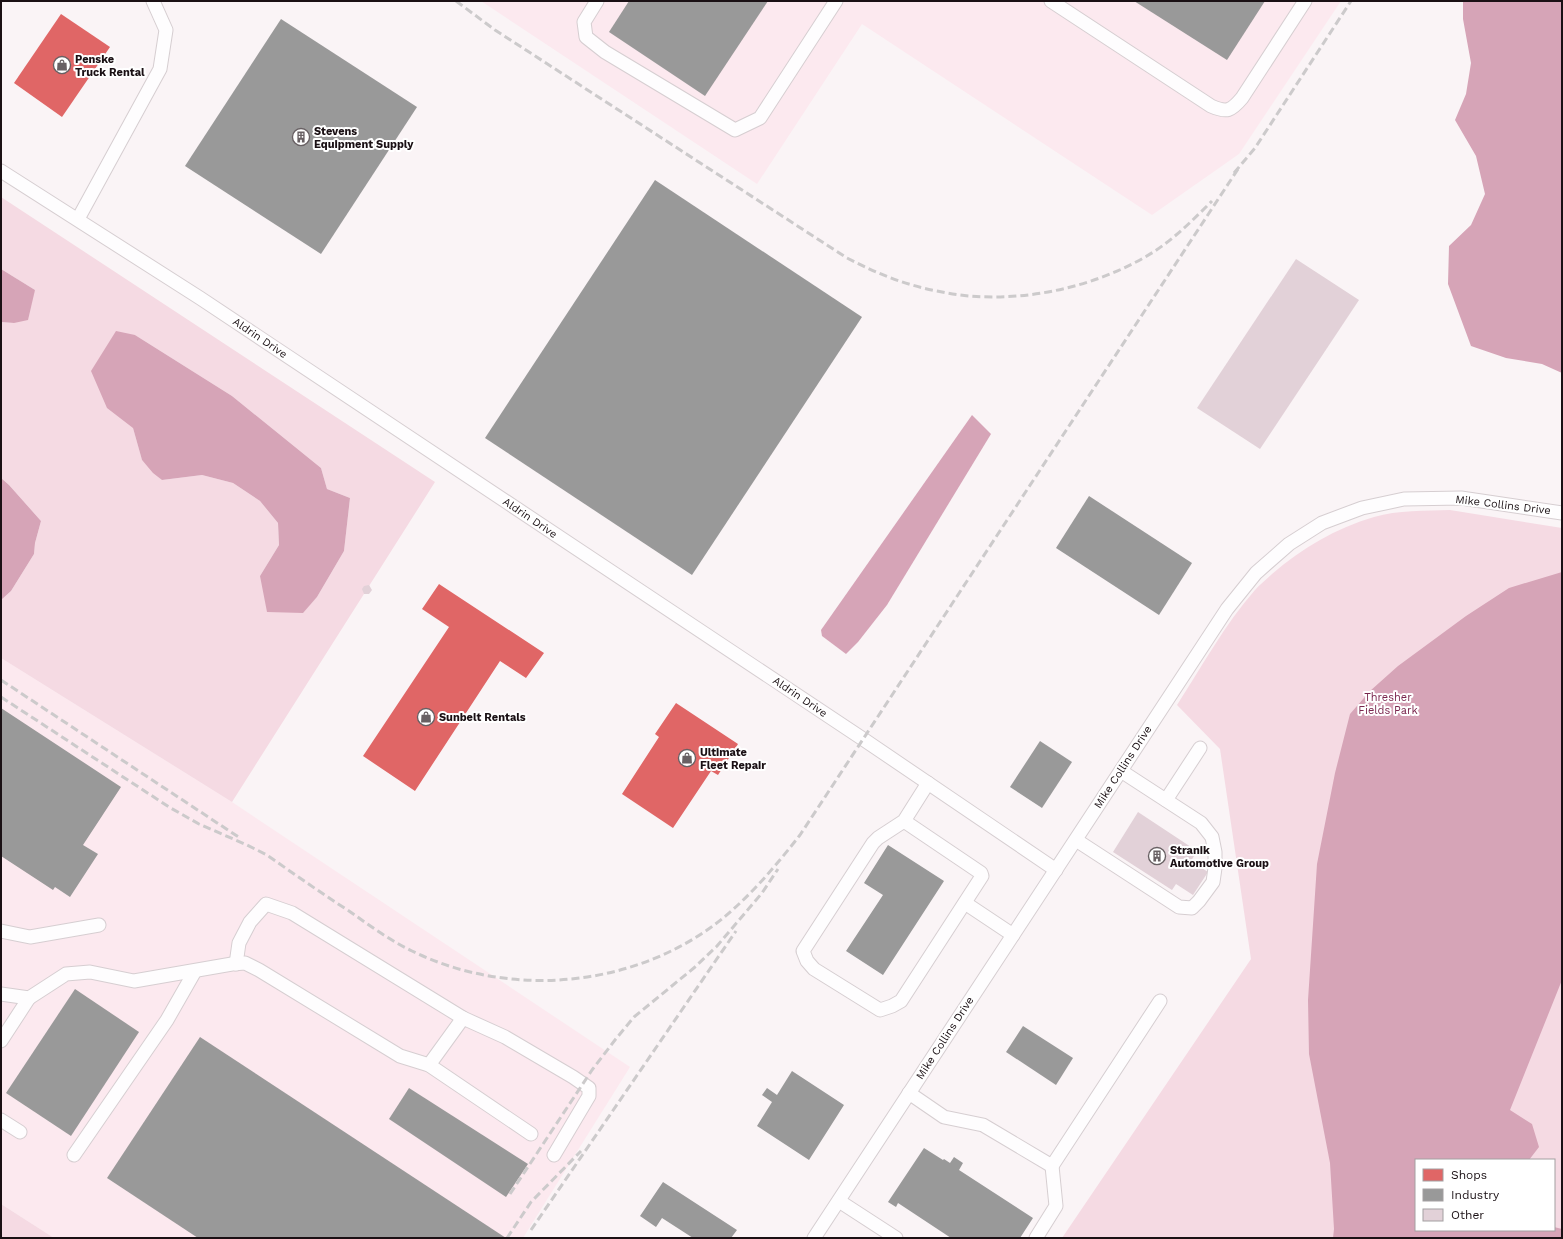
<svg xmlns="http://www.w3.org/2000/svg" width="1563" height="1239" font-family="'Work Sans',sans-serif">
	<style>
		.built { fill: #fce9ef }
		.green { fill: #f5dae3; fill-rule: evenodd }
		.water { fill: #d6a4b7 }
		.shops { fill: #e06666 }
		.industry { fill: #999 }
		.building { fill: #e2d1d8 }
		.lines { fill: none; stroke-linecap: round; stroke-linejoin: round }
		.minor-casing { stroke: #d6ced1; stroke-width: 15 }
		.minor { stroke: #fefdfe; stroke-width: 13 }
		.rail { stroke: #cccacb; stroke-width: 3; stroke-dasharray: 8 4; stroke-linecap: butt }
		.labels { text-anchor: middle; dominant-baseline: central; stroke-width: 4; stroke-linejoin: round; paint-order: stroke }
		.poi-label { font-size: 11px; font-weight: bold; fill: #1a1014; stroke: #fff; text-anchor: start }
		.street-label { font-size: 11px; fill: #1a1014; stroke: #fff }
		.park-label { font-size: 11px; fill: #79264d; stroke: #fff }
	</style>
	<rect width="100%" height="100%" fill="#faf4f6"/>
	<!-- built -->
	<g class="built">
		<polygon points="481,1 1341,1 1239,154 1152,215 862,24 757,184"/>
		<polygon points="1,658 232,802 630,1067 523,1238 54,1238 1,1204"/>
	</g>
	<!-- green -->
	<g class="green">
		<path d="M1 197 435 482 232 802 1 658V600L11 591 34 554 35 543 41 521 9 485 1 478V322L14 323 35 290 1 269ZM135 335 232 396 321 468 327 489 350 498 344 551 317 597 303 612 260 576 279 545 278 523 260 501 233 483 202 475 162 480 142 460 133 428Z"/>
		<path d="M1450 510 1562 528V1238H1062L1251 959 1220 749 1177 705C1201 668 1225 624 1255 590 1260 584 1267 579 1272 574 1302 548 1336 528 1374 517 1398 510 1425 511 1450 510ZM1416 1160H1554V1230H1416Z"/>
		<polygon points="1,1204 54,1238 1,1238"/>
	</g>
	<!-- water -->
	<g class="water">
		<polygon points="1463,1 1562,1 1562,373 1542,364 1506,358 1471,346 1448,284 1449,246 1471,225 1485,194 1476,156 1455,120 1466,94 1471,63 1463,19"/>
		<polygon points="1,269 35,290 28,320 14,323 1,322"/>
		<polygon points="116,331 135,335 232,396 321,468 327,489 350,498 344,551 317,597 303,613 267,612 260,576 279,545 278,523 260,501 233,483 202,475 162,480 153,473 142,460 133,428 107,408 91,371"/>
		<polygon points="972,415 991,434 887,605 858,642 846,654 822,636 821,630"/>
		<polygon points="1,478 9,485 41,521 35,543 34,554 11,591 1,600"/>
		<polygon points="1562,572 1562,980 1510,1110 1532,1124 1539,1147 1529,1160 1416,1160 1416,1230 1554,1230 1554,1227 1562,1229 1562,1238 1333,1238 1334,1229 1330,1163 1309,1054 1308,1000 1317,864 1335,773 1350,714 1370,691 1398,666 1466,616 1509,588"/>
	</g>
	<!-- shops -->
	<g class="shops">
		<polygon points="61,14 110,47 62,117 14,83"/>
		<polygon points="439,584 544,653 526,678 500,661 415,791 363,756 449,627 422,609"/>
		<polygon points="676,703 738,744 718,775 711,771 673,828 622,794 659,737 655,734"/>
	</g>
	<!-- industry -->
	<g class="industry">
		<polygon points="629,1 768,1 705,96 609,32"/>
		<polygon points="1134,1 1265,1 1227,60"/>
		<polygon points="281,19 417,107 321,254 185,166"/>
		<polygon points="655,180 862,317 692,575 485,438"/>
		<polygon points="1089,496 1192,563 1159,615 1056,548"/>
		<polygon points="1,708 121,787 83,845 98,854 70,897 55,887 53,890 1,856"/>
		<polygon points="1040,741 1072,762 1042,808 1010,787"/>
		<polygon points="888,845 944,881 883,975 846,951 883,895 864,883"/>
		<polygon points="75,989 139,1032 71,1136 6,1093"/>
		<polygon points="1023,1026 1073,1058 1056,1085 1006,1052"/>
		<polygon points="200,1037 506,1238 198,1238 107,1178"/>
		<polygon points="792,1071 844,1105 809,1160 757,1126 772,1102 762,1095 767,1088 777,1095"/>
		<polygon points="409,1088 528,1164 506,1197 389,1119"/>
		<polygon points="924,1148 943,1160 944,1159 950,1163 954,1157 963,1163 959,1170 1033,1218 1020,1238 951,1238 898,1203 896,1207 888,1202"/>
		<polygon points="663,1182 737,1230 731,1238 693,1238 662,1218 656,1227 640,1216"/>
	</g>
	<!-- building -->
	<g class="building">
		<polygon points="1296,259 1359,300 1260,449 1197,408"/>
		<polygon points="369,585 372,590 369,594 364,594 362,589 364,586"/>
		<polygon points="1138,812 1197,851 1191,861 1208,872 1193,895 1176,884 1172,890 1113,852"/>
	</g>
	<g class="lines">
		<!-- minor casing -->
		<g class="minor-casing">
			<g id="minor">
				<polyline points="597,1 584,22 586,37 605,52 735,130 760,118 836,1"/>
				<path d="M1051 1 1211 106C1227 113 1231 111 1242 98L1305 1"/>
				<polyline points="1,171 200,298 863,739 1056,870"/>
				<polyline points="78,219 160,69 166,30 153,1"/>
				<polyline points="1166,800 1200,748"/>
				<polyline points="904,821 981,873 982,876 901,1001 892,1006 880,1010 814,969 807,961 803,951 873,843 878,838 904,821 928,783"/>
				<polyline points="1076,840 1179,907 1192,908 1199,901 1213,882 1215,868 1215,852 1212,837 1201,823 1121,771"/>
				<polyline points="965,903 1013,935"/>
				<polyline points="1,931 30,937 99,925"/>
				<polyline points="236,964 239,943 250,922 266,904 292,913 463,1018"/>
				<polyline points="1,994 29,998 66,974 90,972 134,981 232,964 245,963 259,970 400,1056 429,1065 531,1134"/>
				<polyline points="1,1041 29,998"/>
				<polyline points="429,1065 463,1018 505,1037 573,1077 589,1088 589,1096 554,1155"/>
				<polyline points="909,1093 944,1117 983,1125 1052,1166 1160,1001"/>
				<polyline points="1,1120 20,1132"/>
				<polyline points="74,1155 167,1020 195,971"/>
				<polyline points="839,1201 896,1238"/>
				<polyline points="814,1238 1227,609 1256,573 1289,544 1322,523 1362,508 1404,499 1461,498 1562,513"/>
				<polyline points="1036,1238 1056,1206 1052,1166"/>
			</g>
		</g>
		<!-- minor -->
		<use href="#minor" class="minor"/>
		<!-- rail -->
		<g class="rail">
			<path d="M456 1 495 30 847 258C876 273 905 285 937 291 1008 307 1094 290 1155 251 1176 237 1194 219 1212 201"/>
			<polyline points="1234,173 1255,148 1351,1"/>
			<polyline points="1,680 240,838"/>
			<path d="M1 697 169 807 199 824 247 845 267 855C294 874 321 893 349 911 369 925 389 940 412 951 506 997 624 989 710 928 745 903 774 868 800 835L1238 169"/>
			<polyline points="510,1194 592,1070 615,1040 634,1017 695,967 717,946 762,893 778,869"/>
			<polyline points="531,1230 736,931"/>
			<polyline points="507,1238 531,1202 581,1151"/>
		</g>
	</g>
	<!-- icons -->
	<defs>
		<g id="shop-ring" transform="scale(0.9)"><circle r="9.5" fill="#fff" stroke="#686063" stroke-width="1.5"/><path d="M-5-2.5h2.3a2.7 3.5 0 0 1 5.4 0H5L5.5 6h-11ZM-1.5-2.5h3a1.5 2.3 0 0 0-3 0Z" fill="#686063"/></g>
		<g id="building-ring" transform="scale(0.9)"><circle r="9.5" fill="#fff" stroke="#686063" stroke-width="1.5"/><path d="M-4-6H4V6H1V3H-1V6H-4ZM-2.5-4.3h1.7v1.8h-1.7ZM.8-4.3h1.7v1.8H.8ZM-2.5-1h1.7V.8h-1.7ZM.8-1h1.7V.8H.8Z" fill="#686063"/></g>
	</defs>
	<g fill-rule="evenodd">
		<use href="#shop-ring" x="62" y="65"/>
		<use href="#building-ring" x="301" y="137"/>
		<use href="#shop-ring" x="426" y="717"/>
		<use href="#shop-ring" x="687" y="758"/>
		<use href="#building-ring" x="1157" y="856"/>
	</g>
	<g class="labels">
		<!-- poi labels -->
		<g class="poi-label">
			<text x="75" y="59">Penske<tspan x="75" dy="13">Truck Rental</tspan></text>
			<text x="314" y="131">Stevens<tspan x="314" dy="13">Equipment Supply</tspan></text>
			<text x="439" y="717">Sunbelt Rentals</text>
			<text x="700" y="752">Ultimate<tspan x="700" dy="13">Fleet Repair</tspan></text>
			<text x="1170" y="850">Stranik<tspan x="1170" dy="13">Automotive Group</tspan></text>
		</g>
		<!-- street labels -->
		<g class="street-label">
			<text transform="translate(260 338) rotate(34)">Aldrin Drive</text>
			<text transform="translate(1503 505) rotate(7)">Mike Collins Drive</text>
			<text transform="translate(530 518) rotate(34)">Aldrin Drive</text>
			<text transform="translate(800 697) rotate(34)">Aldrin Drive</text>
			<text transform="translate(1123 767) rotate(-57)">Mike Collins Drive</text>
			<text transform="translate(945 1038) rotate(-57)">Mike Collins Drive</text>
		</g>
		<!-- park labels -->
		<g class="park-label">
			<text x="1388" y="697">Thresher<tspan x="1388" dy="13">Fields Park</tspan></text>
		</g>
	</g>
	<!-- border -->
	<rect width="1563" height="1239" fill="none" stroke="#1a1014" stroke-width="4"/>
	<!-- legend -->
	<rect x="1415" y="1159" width="140" height="72" fill="#ffffff" stroke="#a39fa1"/>
	<rect x="1423" y="1169" width="20" height="12" fill="#e06666" stroke="#a39fa1"/>
	<text x="1451" y="1179" font-size="12" fill="#1a1014">Shops</text>
	<rect x="1423" y="1189" width="20" height="12" fill="#999999" stroke="#a39fa1"/>
	<text x="1451" y="1199" font-size="12" fill="#1a1014">Industry</text>
	<rect x="1423" y="1209" width="20" height="12" fill="#e2d1d8" stroke="#a39fa1"/>
	<text x="1451" y="1219" font-size="12" fill="#1a1014">Other</text>
</svg>
